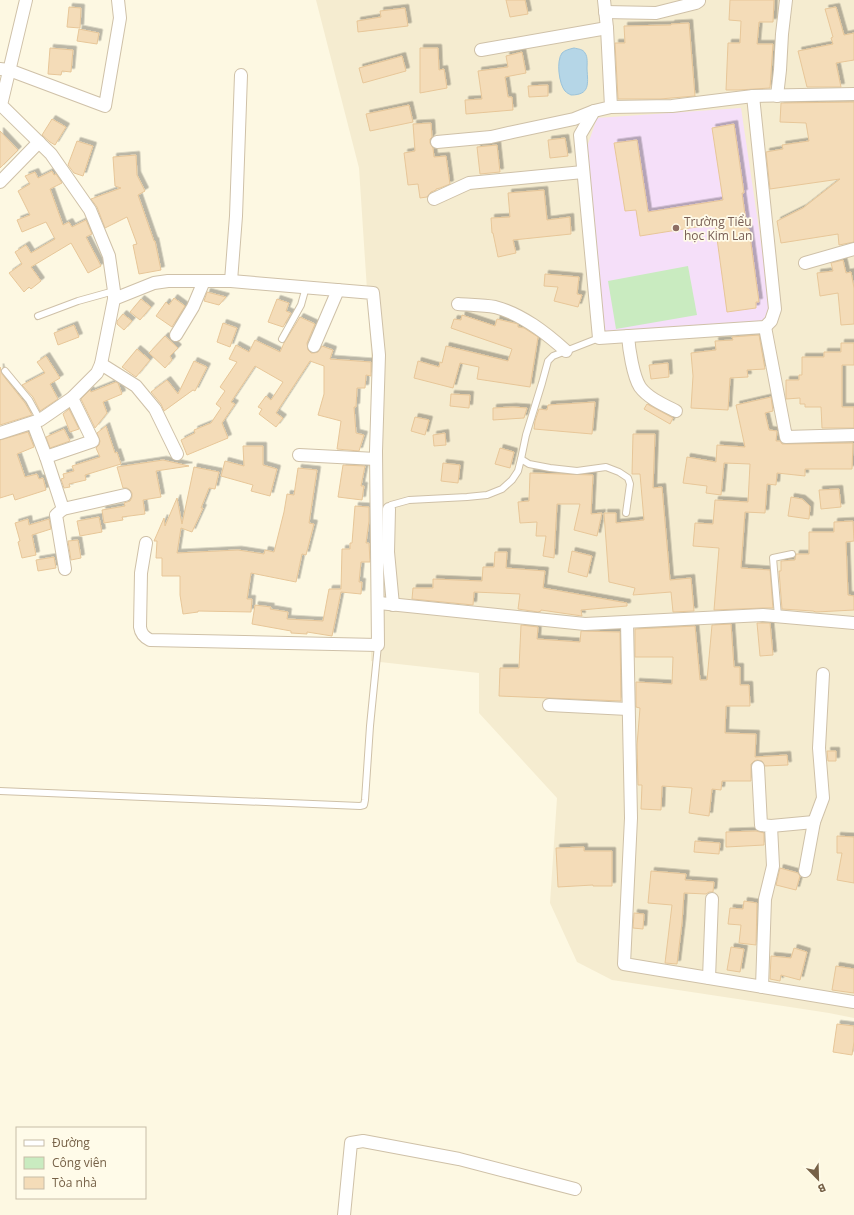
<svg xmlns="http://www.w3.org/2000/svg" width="854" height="1215" font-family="'Open Sans',sans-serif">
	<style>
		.residential { fill: #f5ecd0 }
		.education { fill: #f5dff9 }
		.green { fill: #c9ebc0 }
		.water { fill: #b5d6e7; stroke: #9bc3da }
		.building { fill: #f4dcb8; stroke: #e7c698; filter: url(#shadow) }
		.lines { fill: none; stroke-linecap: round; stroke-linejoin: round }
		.lane-casing { stroke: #cfc1a8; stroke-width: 8 }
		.street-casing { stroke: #cfc1a8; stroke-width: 14 }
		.lane { stroke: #fff; stroke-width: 6 }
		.street { stroke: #fff; stroke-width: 12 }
		.education-dot { fill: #8d6e63; stroke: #fffbe9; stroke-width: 1.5 }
		.labels { text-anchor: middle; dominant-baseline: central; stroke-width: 3.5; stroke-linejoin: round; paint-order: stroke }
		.education-label { font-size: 12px; fill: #785e54; stroke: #fffbe9; text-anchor: start }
	</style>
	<defs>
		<filter id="shadow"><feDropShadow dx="3.5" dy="-3.5" stdDeviation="0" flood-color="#0004"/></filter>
	</defs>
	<rect width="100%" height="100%" fill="#fdf8e2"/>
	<!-- residential -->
	<polygon class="residential" points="316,0 854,0 854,1018 829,1013 612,980 577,962 550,903 557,798 479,713 479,673 371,661 371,351 359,168"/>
	<!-- education -->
	<polygon class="education" points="741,108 771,310 761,323 601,333 587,147 597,118"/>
	<!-- green -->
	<polygon class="green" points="688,266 697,315 616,329 608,281"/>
	<!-- water -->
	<path class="water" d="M574 48C578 49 583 49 585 53 588 57 587 64 587 69 588 84 590 95 571 95 569 94 567 93 565 91 559 84 556 61 562 53 565 50 570 49 574 48Z"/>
	<!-- building -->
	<g class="building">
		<polygon points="506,0 525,0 528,14 510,17"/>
		<polygon points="730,0 774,0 773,22 759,22 757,44 773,44 770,88 739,90 726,90 728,43 740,43 741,21 729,20"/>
		<polygon points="69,7 81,8 80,28 67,27"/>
		<polygon points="836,7 844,35 854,33 854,60 836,63 841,87 807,87 798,51 833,44 831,38 833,37 825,9"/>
		<polygon points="405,8 408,26 358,32 357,21 381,17 380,11"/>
		<polygon points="689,23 695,96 660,99 618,99 615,43 625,43 624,26 671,25 671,24"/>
		<polygon points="79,29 99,33 97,44 77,41"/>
		<polygon points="50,48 73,50 71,72 62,71 61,75 48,74"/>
		<polygon points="420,48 438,48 439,70 444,69 447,88 420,93"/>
		<polygon points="522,52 526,73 505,77 508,97 512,97 513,110 466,114 465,100 482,99 478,71 508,67 506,56"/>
		<polygon points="402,56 406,71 363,83 359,68"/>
		<polygon points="548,85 548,96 529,97 528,86"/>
		<polygon points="854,102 854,242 839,245 838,234 781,243 777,221 803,208 840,179 770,189 766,152 783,149 782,145 809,141 806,123 780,122 781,103"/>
		<polygon points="409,105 413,122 370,131 366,114"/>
		<polygon points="52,119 66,127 55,145 50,142 42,135"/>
		<polygon points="431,123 432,137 430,139 430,143 433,148 434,157 446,156 450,184 440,188 436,189 436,190 431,192 427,197 420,198 418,184 408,185 404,153 415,151 413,124"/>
		<polygon points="734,124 744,193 742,193 747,229 749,229 759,302 756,302 756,308 727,312 715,224 640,236 636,210 625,211 614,143 637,140 648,212 723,200 712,128"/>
		<polygon points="0,131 18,150 0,168"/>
		<polygon points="565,138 568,156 550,158 548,140"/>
		<polygon points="77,141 93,146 83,176 74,173 68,165"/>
		<polygon points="497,145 500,172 480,174 477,147"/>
		<polygon points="136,155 137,175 145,191 138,195 154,241 155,241 161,270 139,274 133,245 137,244 127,217 105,228 97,207 91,199 121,188 115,186 113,157"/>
		<polygon points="52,171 54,175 56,174 62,183 50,189 63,225 69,222 72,227 86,220 92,234 86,237 101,266 88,273 71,243 31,267 41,281 31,289 29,287 24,292 9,273 22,264 15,252 26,245 31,253 55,239 46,222 22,232 17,220 30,215 18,191 30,184 25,176 35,172 38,178"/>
		<polygon points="544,190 547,220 570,217 571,234 513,240 516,253 498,257 493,233 492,233 491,218 510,217 508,193"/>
		<polygon points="843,260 846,273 851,272 854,288 854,324 841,325 838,293 820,296 817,273 833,271 831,263"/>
		<polygon points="545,274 579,277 577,294 582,295 578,307 554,301 558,287 544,286"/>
		<polygon points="207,292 226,297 219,305 204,301"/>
		<polygon points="174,298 185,306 172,327 156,316 166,302 169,305"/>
		<polygon points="141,299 151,307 140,320 130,312"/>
		<polygon points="277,299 289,303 286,311 291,313 283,327 268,322"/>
		<polygon points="123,314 132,321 124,330 117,324 117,321"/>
		<polygon points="462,315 495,326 497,319 518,324 518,327 524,328 538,337 530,387 477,379 479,367 460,363 453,388 414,378 418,361 439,367 440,362 442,363 446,346 508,361 512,349 451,328 454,319 461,320"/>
		<polygon points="300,317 315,324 307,343 308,350 311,353 314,353 318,352 322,346 333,350 330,359 371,362 371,376 366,375 365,388 357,388 356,407 354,407 356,433 364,435 359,451 337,449 341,421 318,415 324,394 324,366 310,361 276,413 283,418 276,427 259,414 262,409 258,407 266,396 271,400 283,382 255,366 231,402 235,404 222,423 228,438 187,455 181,440 195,433 194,430 211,423 221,408 216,404 225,391 220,387 237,362 229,359 236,345 249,352 255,340 280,352 284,343"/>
		<polygon points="223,323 237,328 230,347 217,342"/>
		<polygon points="74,325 79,337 58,345 54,333"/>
		<polygon points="759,335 765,369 747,370 748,377 730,378 728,410 691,408 693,376 691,353 716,350 715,341 733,340 732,337"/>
		<polygon points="165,336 178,348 170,356 172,360 165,368 149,353"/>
		<polygon points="841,343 854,343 854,365 842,365 842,407 854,407 854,428 822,428 821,407 805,407 805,404 800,404 800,398 786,399 786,380 799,380 799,375 802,375 802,357 824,357 824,352 841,352"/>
		<polygon points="137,349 150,360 136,377 122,367"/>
		<polygon points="46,356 60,378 50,384 58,399 40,411 33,397 22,385 45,373 37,362"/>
		<polygon points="194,361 207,367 195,391 193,390 164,411 161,404 151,392 167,380 178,394"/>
		<polygon points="668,363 669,377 651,379 649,365"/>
		<polygon points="0,367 2,374 25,403 32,415 0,425"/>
		<polygon points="116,382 118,383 122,394 103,402 107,413 95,428 81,399 90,390 91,392"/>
		<polygon points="451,394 470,395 469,408 450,406"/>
		<polygon points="771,397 773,411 765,413 769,430 777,431 776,441 780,441 782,444 786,444 853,443 852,469 805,469 805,476 777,473 776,485 767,484 765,513 745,512 741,568 770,570 773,608 763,608 714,610 719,548 693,546 695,523 713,524 715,500 748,502 750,464 724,463 721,495 706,493 707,486 683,483 687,457 716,462 717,445 745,447 736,405"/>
		<polygon points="595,402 592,434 534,429 535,421 539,409 547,410 548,405"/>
		<polygon points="647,404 673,418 670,424 644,409"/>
		<polygon points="513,407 527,408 524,418 493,420 493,408"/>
		<polygon points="69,409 79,429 70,432 63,414"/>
		<polygon points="415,417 429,420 425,435 411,431"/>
		<polygon points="106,426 115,453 117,452 121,464 85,475 86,480 69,484 70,487 64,488 61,479 64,478 63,474 74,471 72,466 100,457 96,448 99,445 100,441 97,433"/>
		<polygon points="64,429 70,441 50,448 46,437"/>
		<polygon points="28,432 34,447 17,454 25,477 37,474 39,479 43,478 46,490 15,500 13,494 0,498 0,440"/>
		<polygon points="445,433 446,445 434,446 433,435"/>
		<polygon points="633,434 655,434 653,488 662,487 670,580 691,578 694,611 673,612 671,592 633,595 635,588 609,582 604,513 616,513 616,523 644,520 640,474 632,474"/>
		<polygon points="243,446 263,446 263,465 277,469 270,496 251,491 253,485 221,476 225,461 244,466"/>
		<polygon points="500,448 514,452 510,468 495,464"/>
		<polygon points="163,460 189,466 156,471 161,497 143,500 145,514 122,517 123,520 104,523 102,510 125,506 124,503 130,501 132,497 132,493 130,490 127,488 123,488 117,467"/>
		<polygon points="443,463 460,465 458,483 441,481"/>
		<polygon points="343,465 365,466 361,486 364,486 362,500 338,497"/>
		<polygon points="194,467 219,472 215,489 209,488 201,508 203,508 192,532 181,528 177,553 238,550 264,554 265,550 274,552 284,512 287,494 294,495 298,468 317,470 309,523 314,524 306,555 302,554 296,582 251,573 247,599 252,599 251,612 198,611 198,612 183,614 180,595 180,576 162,576 162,558 156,558 157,541 154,541 164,518 165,526 177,498 182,524"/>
		<polygon points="530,473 593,475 591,514 602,513 597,536 574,530 580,504 557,504 554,558 543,556 546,536 536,536 537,522 520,523 518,502 529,501"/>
		<polygon points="839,489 841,507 821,509 819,490"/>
		<polygon points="791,497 802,499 810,506 809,519 788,516"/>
		<polygon points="355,506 369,507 369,521 366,543 369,543 370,562 361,562 359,582 362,582 361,594 341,592 332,636 307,632 307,634 291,633 291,631 252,624 255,605 271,607 270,609 288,612 287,619 323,621 329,589 341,589 342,549 350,549 350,543 352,543"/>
		<polygon points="99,517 102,532 80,536 77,521"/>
		<polygon points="28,519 29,525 49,519 51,529 32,535 36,555 22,558 18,542 20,541 15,523"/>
		<polygon points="853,521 854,541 846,542 848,595 854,596 854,610 816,612 813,611 782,609 779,571 781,571 781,561 795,560 796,554 809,554 809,532 834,532 834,522"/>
		<polygon points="78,540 81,558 71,560 68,541"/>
		<polygon points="572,551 592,556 587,577 568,572"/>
		<polygon points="495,552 507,552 506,568 545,571 543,588 627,603 627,606 581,610 582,616 541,610 541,611 538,612 518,609 520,594 474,592 473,605 412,599 413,588 433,588 433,579 482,581 483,567 494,567"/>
		<polygon points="54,557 56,568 38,571 36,560"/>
		<polygon points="757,623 770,623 773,655 760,656"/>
		<polygon points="731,624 734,667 740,667 740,685 749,685 750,706 726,706 725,733 756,734 755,757 787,755 788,765 765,766 762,761 757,760 754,761 751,764 751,781 722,781 721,790 712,789 709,816 689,813 692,788 662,786 661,810 641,809 642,785 638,785 637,745 640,708 636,707 636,682 672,684 673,657 635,657 635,629 695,626 700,680 707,680 712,625"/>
		<polygon points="521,625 538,627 537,639 580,642 581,631 620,632 621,701 499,696 500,668 519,668"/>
		<polygon points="827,751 836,751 836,761 828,761"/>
		<polygon points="756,831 764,833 764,845 726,847 726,832"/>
		<polygon points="837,836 854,837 854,883 837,880 842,853 837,853"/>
		<polygon points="695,841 720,843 719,854 694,852"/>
		<polygon points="584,847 584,851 612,851 612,886 593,886 593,885 558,887 556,848"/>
		<polygon points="780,868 798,873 800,876 796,890 776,885"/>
		<polygon points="651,871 686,874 685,880 714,882 713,892 709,892 706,894 684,893 682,923 677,964 665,963 672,905 648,903"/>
		<polygon points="744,901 757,903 756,945 739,943 741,925 728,924 730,908 743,909"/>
		<polygon points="634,913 644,914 643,929 633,928"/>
		<polygon points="731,947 744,949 740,972 727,970"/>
		<polygon points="794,948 807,952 800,980 781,975 780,981 770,979 771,956 791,958"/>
		<polygon points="836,966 854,969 854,993 832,990"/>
		<polygon points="837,1024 854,1026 854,1042 852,1055 833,1052"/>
	</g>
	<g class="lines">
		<!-- lane casing -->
		<g class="lane-casing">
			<g id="lane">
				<polyline points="38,316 78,301 114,291"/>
				<polyline points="282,339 301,305 306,287"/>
				<polyline points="5,371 29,400 40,420"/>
				<polyline points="521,459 529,464 550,468 577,471 606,467 619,472 628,478 630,484 626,513"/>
				<polyline points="387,508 389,509 391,505 409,500 467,497 487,495 502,489 512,480 518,471 521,459 526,435 542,383 548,361 553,356 599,338"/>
				<polyline points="778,616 773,558 792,554"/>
				<polyline points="0,791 360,806 364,805 365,800 370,726 378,645"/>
			</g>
		</g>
		<!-- street casing -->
		<g class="street-casing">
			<g id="street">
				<polyline points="604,0 607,28 611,107 594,111 580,135 599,338 765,327 771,321 775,309 753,96"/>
				<polyline points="605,12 656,13 696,3 699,1"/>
				<polyline points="481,50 607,28"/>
				<polyline points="0,69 9,70 105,106 120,18 118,0"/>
				<polyline points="777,96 780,70 782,34 786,0"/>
				<polyline points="611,107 672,106 753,96 854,94"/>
				<polyline points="437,142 491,137 513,132 574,119 594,111"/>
				<polyline points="0,182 39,142"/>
				<polyline points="434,199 469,183 583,172"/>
				<polyline points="805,263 854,249"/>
				<polyline points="231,281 236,216 241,75"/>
				<path d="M114 299 154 283 168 281H231L373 293 379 355 376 451 378 645 150 640C144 637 141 634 140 627L141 573 146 543"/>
				<path d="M458 304C470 305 483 305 495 307 522 314 546 333 566 351"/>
				<polyline points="765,327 786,437 854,435"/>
				<polyline points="176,335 193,307 204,281"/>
				<path d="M628 336C629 349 633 376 640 387 648 398 664 405 676 411"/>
				<polyline points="314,346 338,290"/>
				<polyline points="101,364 136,386 155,409 177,454"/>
				<polyline points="33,423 46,457 63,509 125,495"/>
				<polyline points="0,433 40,420 72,398 97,373 101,364 114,299 114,291 109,256 90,210 51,154 1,105 26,0"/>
				<polyline points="299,455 376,459"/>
				<polyline points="46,457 93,441 72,398"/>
				<polyline points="63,509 56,515 65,569"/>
				<polyline points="389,509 388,552 393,605"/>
				<polyline points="379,603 585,624 763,615 854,623"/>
				<polyline points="627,622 631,818 624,964 854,1002"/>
				<polyline points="549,705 628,709"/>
				<polyline points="758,767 761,825 771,826 773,866 765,899 762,987"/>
				<polyline points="771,826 814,822"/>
				<polyline points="805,871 814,822 823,798 819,748 823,674"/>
				<polyline points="709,978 712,899"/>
				<polyline points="344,1215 351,1143 363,1141 459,1159 575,1189"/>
			</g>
		</g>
		<!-- lane -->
		<use href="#lane" class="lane"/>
		<!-- street -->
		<use href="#street" class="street"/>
	</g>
	<!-- markers -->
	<circle class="education-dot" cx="676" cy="228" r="4"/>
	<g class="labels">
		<!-- education labels -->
		<g class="education-label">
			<text x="684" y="221">Trường Tiểu<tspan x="684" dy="14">học Kim Lan</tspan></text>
		</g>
	</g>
	<!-- legend -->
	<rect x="16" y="1127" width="130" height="72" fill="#fffbe9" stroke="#c8bda8"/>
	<rect x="24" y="1140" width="20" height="6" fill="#ffffff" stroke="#c8bda8"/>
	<text x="52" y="1147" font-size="12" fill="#766147">Đường</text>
	<rect x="24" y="1157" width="20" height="12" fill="#c9ebc0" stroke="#c8bda8"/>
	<text x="52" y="1167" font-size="12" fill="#766147">Công viên</text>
	<rect x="24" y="1177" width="20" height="12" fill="#f4dcb8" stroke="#c8bda8"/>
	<text x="52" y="1187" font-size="12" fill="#766147">Tòa nhà</text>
	<!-- north arrow -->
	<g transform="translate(818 1179) rotate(157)" stroke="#fffbe9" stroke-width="3" paint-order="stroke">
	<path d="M0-3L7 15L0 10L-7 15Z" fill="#766147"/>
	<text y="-6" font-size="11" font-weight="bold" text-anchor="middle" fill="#766147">B</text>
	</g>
</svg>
